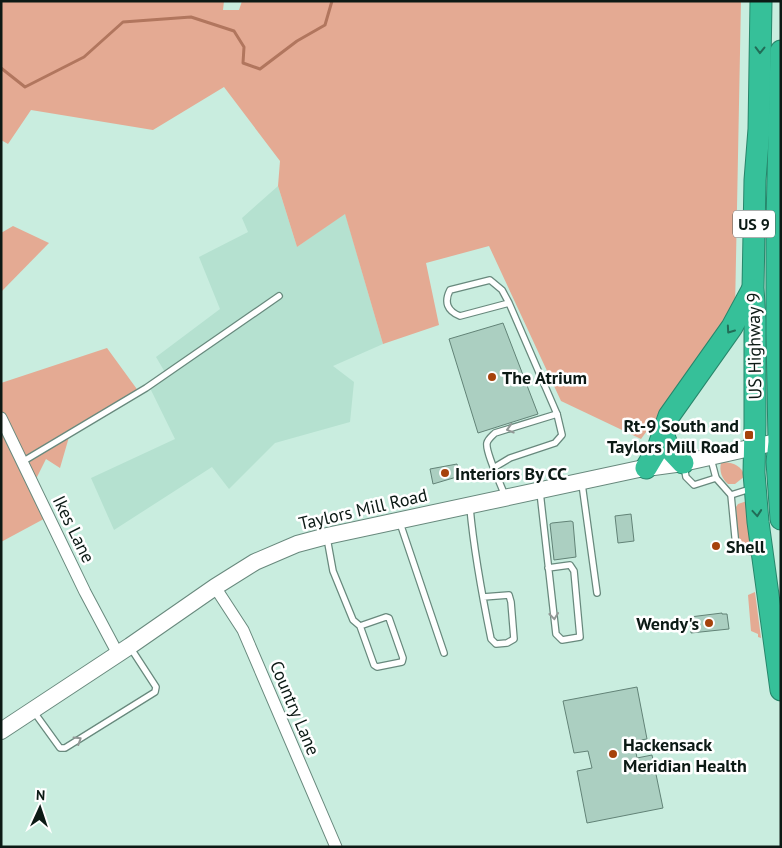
<svg xmlns="http://www.w3.org/2000/svg" width="782" height="848" font-family="'PT Sans',sans-serif">
	<style>
		.built { fill: #b5e1d0 }
		.green { fill: #e4aa93 }
		.lines { fill: none; stroke-linecap: round; stroke-linejoin: round }
		.stream { stroke: #b1765e; stroke-width: 3 }
		.building { fill: #abcfc1; stroke: #628377 }
		.lane-casing { stroke: #68897d; stroke-width: 8 }
		.street-casing { stroke: #68897d; stroke-width: 13 }
		.secondary-casing { stroke: #68897d; stroke-width: 18 }
		.highway-casing { stroke: #27866b; stroke-width: 23 }
		.lane { stroke: #fff; stroke-width: 5.5 }
		.street { stroke: #fff; stroke-width: 11 }
		.secondary { stroke: #fff; stroke-width: 16 }
		.highway { stroke: #36c099; stroke-width: 21 }
		.oneway { stroke: #216d57 }
		.oneway2 { stroke: #929896 }
		.poi-dot { fill: #a6420b; stroke: #fff; stroke-width: 2 }
		.labels { text-anchor: middle; dominant-baseline: central; stroke-width: 5; stroke-linejoin: round; paint-order: stroke }
		.shield { fill: #fff; stroke: #555f5b; stroke-width: 1 }
		.shield-label { font-size: 16px; font-weight: bold; fill: #0c1a15 }
		.street-label { font-size: 18px; fill: #0c1a15; stroke: #fff }
		.poi-label { font-size: 18px; font-weight: bold; fill: #0c1a15; stroke: #fff; text-anchor: start }
	</style>
	<rect width="100%" height="100%" fill="#c9eddf"/>
	<!-- built -->
	<polygon class="built" points="278,186 297,247 345,213 383,344 333,366 354,382 350,422 275,443 229,489 212,467 114,530 91,478 175,439 149,386 166,374 156,357 220,309 199,257 248,232 242,218"/>
	<!-- green -->
	<g class="green">
		<polygon points="1,1 224,1 223,10 239,10 242,1 741,1 735,310 641,439 561,401 489,246 426,263 439,325 383,344 345,214 297,247 278,186 280,161 224,87 153,130 31,110 8,144 1,140"/>
		<polygon points="13,226 49,243 1,292 1,233"/>
		<polygon points="107,348 139,392 69,437 60,468 46,459 36,479 53,514 1,542 1,383"/>
		<path d="M724 462C735 463 741 466 745 476L735 484H728C722 479 719 471 721 463Z"/>
		<polygon points="747,501 750,546 743,543 738,537 736,507 738,504"/>
		<polygon points="755,592 761,638 758,637 758,634 751,631 748,595"/>
	</g>
	<g class="lines">
		<!-- stream -->
		<polyline class="stream" points="1,68 25,87 84,57 123,22 191,17 234,31 244,47 243,63 260,69 297,41 325,25 332,1"/>
	</g>
	<!-- building -->
	<g class="building">
		<polygon points="503,323 538,414 478,433 449,339"/>
		<polygon points="457,464 460,476 433,484 430,469"/>
		<polygon points="631,514 634,541 618,543 615,516"/>
		<polygon points="571,521 573,522 576,557 554,560 550,524 552,523"/>
		<polygon points="722,613 722,614 727,614 729,629 691,633 690,617"/>
		<polygon points="637,687 647,739 634,741 637,758 652,755 663,808 587,823 577,771 592,768 588,751 574,753 563,701"/>
	</g>
	<g class="lines">
		<!-- lane casing -->
		<g class="lane-casing">
			<g id="lane">
				<polyline points="711,459 716,478"/>
				<polyline points="22,462 146,388 279,296"/>
				<polyline points="684,466 686,477 694,485 716,478 731,495 736,547 758,554"/>
				<path d="M495 467 510 458 555 443 562 435 557 414 509 303 502 290 490 280 450 290C444 302 447 311 460 316L509 303"/>
				<polyline points="582,484 597,593"/>
				<polyline points="540,492 556,634 562,640 580,637 574,571 570,565 548,568"/>
				<polyline points="731,495 750,489"/>
				<path d="M505 496C501 485 485 451 487 443 488 439 492 436 495 433L557 414"/>
				<path d="M470 508C474 552 482 595 491 639L496 644 507 643 514 639 511 602 509 595 483 597"/>
				<polyline points="400,523 444,653"/>
				<polyline points="327,538 333,571 353,620 360,626 374,665 377,667 402,662 403,658 389,618 386,617 360,626"/>
				<polyline points="34,712 60,748 65,748 155,692 156,687 130,647"/>
			</g>
		</g>
		<!-- street casing -->
		<g class="street-casing">
			<g id="street">
				<polyline points="1,418 85,592 118,654"/>
				<polyline points="215,587 243,630 336,847"/>
			</g>
		</g>
		<!-- secondary casing -->
		<g class="secondary-casing">
			<polyline id="secondary" points="1,731 130,646 215,587 255,562 297,544 327,536 639,469 683,463 781,441"/>
		</g>
		<!-- highway casing -->
		<g class="highway-casing">
			<g id="highway">
				<polyline points="761,1 759,129 755,180 753,288 755,320 755,425 754,473 758,522 781,690"/>
				<polyline points="781,51 777,220 777,335 779,442 777,462 781,519"/>
				<polyline points="663,433 668,447 683,463"/>
				<polyline points="646,468 658,448 669,416 732,327 752,290"/>
			</g>
		</g>
		<!-- lane -->
		<use href="#lane" class="lane"/>
		<!-- street -->
		<use href="#street" class="street"/>
		<!-- secondary -->
		<use href="#secondary" class="secondary"/>
		<!-- highway -->
		<use href="#highway" class="highway"/>
	</g>
	<!-- one-way arrows -->
	<defs><path id="oneway-chevron" d="M-2-3.5L2.5 0L-2 3.5" fill="none" stroke-width="1.6" stroke-linecap="round" stroke-linejoin="round" transform="scale(1.25)"/></defs>
	<g class="oneway">
		<use href="#oneway-chevron" transform="translate(760 50) rotate(91)"/>
		<use href="#oneway-chevron" transform="translate(730 330) rotate(125)"/>
		<use href="#oneway-chevron" transform="translate(757 513) rotate(85)"/>
	</g>
	<g class="oneway2">
		<use href="#oneway-chevron" transform="translate(510 429) rotate(164)"/>
		<use href="#oneway-chevron" transform="translate(554 616) rotate(84)"/>
		<use href="#oneway-chevron" transform="translate(78 740) rotate(-32)"/>
	</g>
	<!-- markers -->
	<g class="poi-dot">
		<circle cx="492" cy="377" r="5"/>
		<rect x="744" y="430" width="10" height="10" rx="2.5"/>
		<circle cx="445" cy="473" r="5"/>
		<circle cx="716" cy="546" r="5"/>
		<circle cx="709" cy="623" r="5"/>
		<circle cx="613" cy="754" r="5"/>
	</g>
	<g class="labels">
		<!-- shield labels -->
		<rect class="shield" x="733" y="210.5" width="42" height="27" rx="4"/>
		<g class="shield-label">
			<text x="754" y="224">US 9</text>
		</g>
		<!-- street labels -->
		<g class="street-label">
			<text transform="translate(754 346) rotate(-91)">US Highway 9</text>
			<text transform="translate(363 509) rotate(-13)">Taylors Mill Road</text>
			<text transform="translate(74 529) rotate(64)">Ikes Lane</text>
			<text transform="translate(295 708) rotate(67)">Country Lane</text>
		</g>
		<!-- poi labels -->
		<g class="poi-label">
			<text x="502" y="377">The Atrium</text>
			<text x="739" y="425" text-anchor="end">Rt-9 South and<tspan x="739" dy="21">Taylors Mill Road</tspan></text>
			<text x="455" y="473">Interiors By CC</text>
			<text x="726" y="546">Shell</text>
			<text x="699" y="623" text-anchor="end">Wendy's</text>
			<text x="623" y="744">Hackensack<tspan x="623" dy="21">Meridian Health</tspan></text>
		</g>
	</g>
	<!-- border -->
	<rect width="782" height="848" fill="none" stroke="#0c1a15" stroke-width="5"/>
	<!-- north arrow -->
	<g transform="translate(40 808) rotate(3)" stroke="#ffffff" stroke-width="4" paint-order="stroke">
	<path d="M0-4L9 19L0 12L-9 19Z" fill="#0c1a15"/>
	<text y="-8" font-size="14" font-weight="bold" text-anchor="middle" fill="#0c1a15">N</text>
	</g>
</svg>
